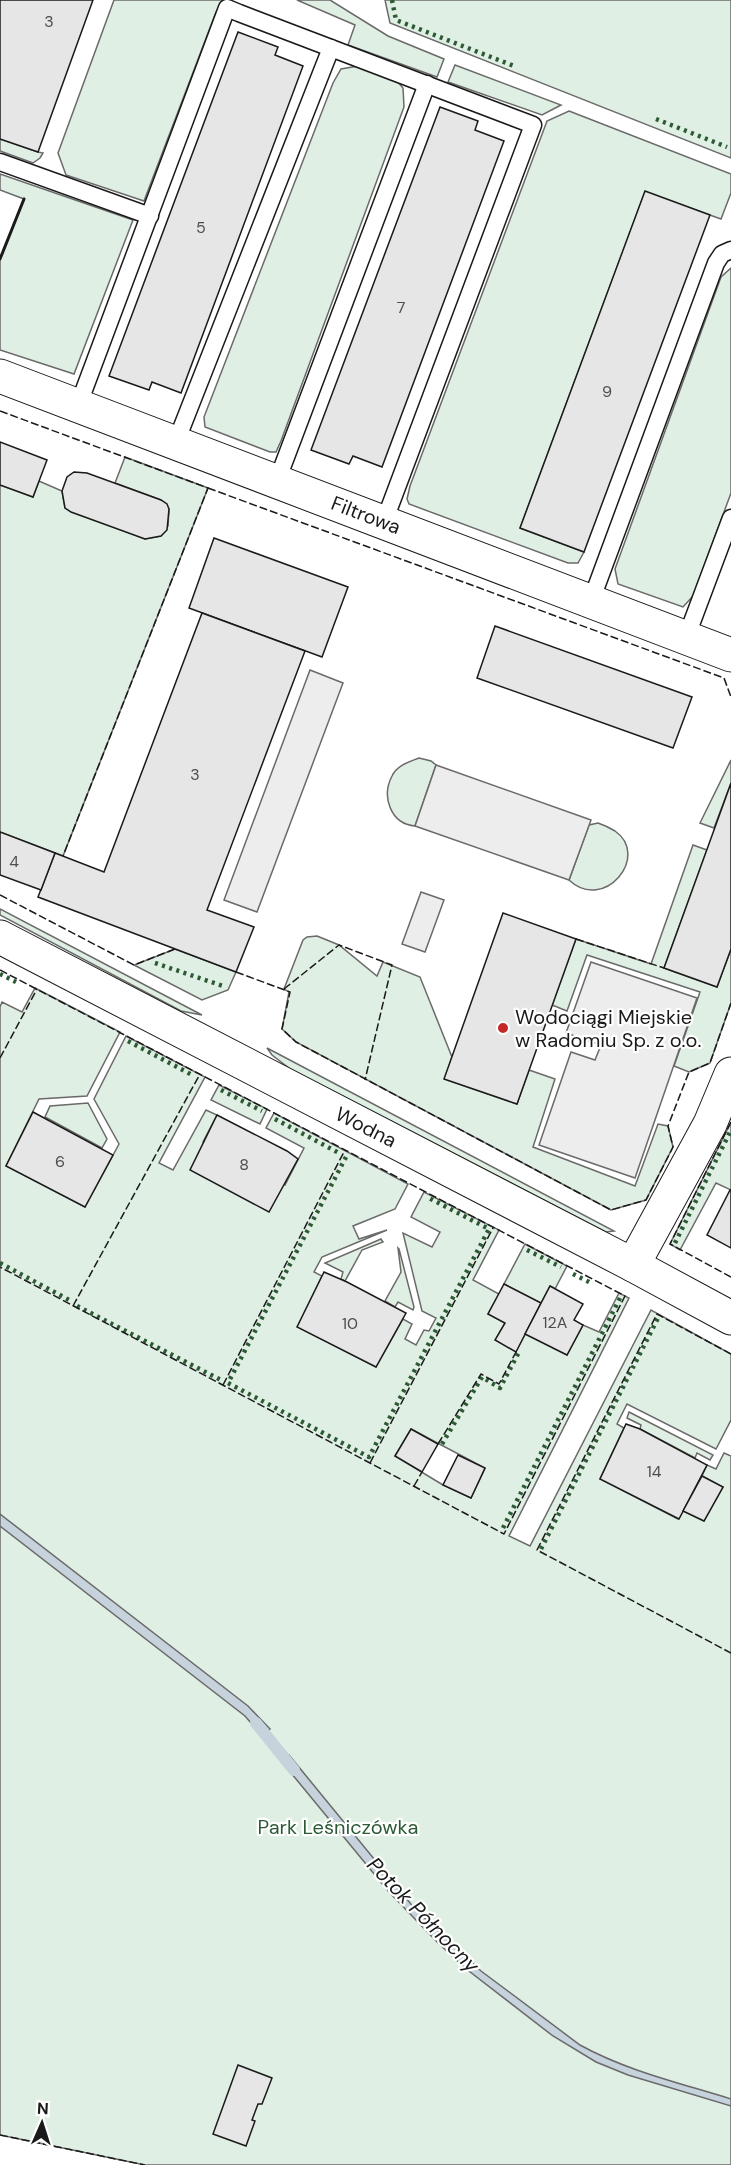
<svg xmlns="http://www.w3.org/2000/svg" width="731" height="2165" font-family="'DM Sans',sans-serif">
	<style>
		.green { fill: #e0efe3; stroke: #6a6a6a; stroke-width: 1.5; fill-rule: evenodd }
		.parking { fill: #ededed; stroke: #6a6a6a; stroke-width: 1.5 }
		.water { fill: #c6d2dc; stroke: #6a6a6a; stroke-width: 1.5 }
		.lines { fill: none; stroke-linecap: round; stroke-linejoin: round }
		.stream { stroke: #c6d2dc; stroke-width: 12 }
		.building { fill: #e6e6e6; stroke: #1a1a1a; stroke-width: 1.5 }
		.lane-casing { stroke: #1a1a1a; stroke-width: 19 }
		.street-casing { stroke: #1a1a1a; stroke-width: 35 }
		.lane { stroke: #fff; stroke-width: 16 }
		.street { stroke: #fff; stroke-width: 33 }
		.hedge { stroke: #2b5a34; stroke-width: 4.5; stroke-dasharray: 3 4.5; stroke-linecap: butt }
		.fence { stroke: #1a1a1a; stroke-width: 1.5; stroke-dasharray: 8 3; stroke-linecap: butt }
		.wall { stroke: #1a1a1a; stroke-width: 3 }
		.poi-dot { fill: #c62828; stroke: #fff; stroke-width: 2 }
		.labels { text-anchor: middle; dominant-baseline: central; stroke-width: 4.5; stroke-linejoin: round; paint-order: stroke }
		.number-label { font-size: 16px; fill: #4d4d4d }
		.street-label { font-size: 20px; fill: #1a1a1a; stroke: #fff }
		.poi-label { font-size: 20px; fill: #1a1a1a; stroke: #fff; text-anchor: start }
		.park-label { font-size: 20px; fill: #2b5a34; stroke: #fff }
		.water-label { font-size: 21px; font-style: italic; fill: #1a1a1a; stroke: #fff }
	</style>
	<rect width="100%" height="100%" fill="#fff"/>
	<!-- green -->
	<g class="green">
		<polygon points="114,0 225,0 216,12 144,201 66,175 58,153"/>
		<polygon points="297,0 330,0 388,36 444,59 437,77 348,45 355,25"/>
		<polygon points="385,0 731,0 731,158 390,23"/>
		<polygon points="455,65 561,105 542,115 448,82"/>
		<polygon points="358,66 397,81 403,88 404,107 281,441 276,452 270,452 205,427 204,417 333,83 341,69"/>
		<polygon points="569,111 731,174 731,193 721,219 645,192 520,528 584,552 578,563 568,563 409,504 407,499 410,486 547,121"/>
		<polygon points="0,139 38,152 43,153 40,158 33,163 0,151"/>
		<polygon points="0,174 133,220 74,374 0,350 0,259 24,199 0,190"/>
		<polygon points="731,268 731,493 693,596 683,607 618,584 615,569 721,277"/>
		<polygon points="125,457 208,488 63,856 0,832 0,485 33,497 39,481 62,491 65,508 145,539 161,536 168,526 169,509 161,500 115,483"/>
		<path d="M419 758 431 761 436 765 415 826C391 824 381 797 392 776 397 765 409 762 419 758Z"/>
		<polygon points="731,760 731,783 714,828 700,823"/>
		<path d="M598 823C604 825 610 828 615 831 651 856 604 913 569 880L589 825Z"/>
		<polygon points="693,845 707,850 664,968 717,987 731,949 731,1003 710,1063 689,1072 674,1066 700,992 587,955 567,1011 552,1005 576,939 651,964"/>
		<polygon points="0,909 202,1015 181,1011 0,915"/>
		<polygon points="317,936 339,945 377,976 383,962 420,977 452,1057 445,1079 517,1104 529,1070 555,1079 533,1147 635,1186 658,1124 668,1126 673,1147 646,1200 611,1210 296,1042 282,1029 289,992 284,989 303,940 307,937"/>
		<polygon points="175,949 236,972 228,990 202,1000 134,965"/>
		<path d="M35 988 120 1032 87 1096 39 1099 6 1166 85 1207 119 1144 94 1099 126 1036 205 1077 159 1163 173 1170 206 1110 217 1115 203 1142 285 1185 304 1148 266 1128 274 1113 408 1184 395 1209 353 1226 359 1239 387 1230 322 1257 314 1272 322 1276 298 1327 376 1367 403 1319 412 1324 405 1339 416 1345 424 1330 429 1331 436 1318 422 1311 403 1233 432 1247 440 1232 411 1217 424 1192 499 1230 473 1280 499 1294 488 1314 505 1323 496 1340 516 1351 525 1334 567 1355 583 1325 599 1332 619 1293 629 1298 509 1536 530 1546 651 1310 731 1354V1420L716 1449 627 1404 617 1424 624 1428 600 1479 678 1519 683 1511 704 1521 723 1487 702 1476 707 1465 716 1469 724 1453 731 1456V2165H145L0 2135V1007L2 1002 22 1012ZM411 1429 485 1468 471 1498 443 1485 395 1456Z"/>
		<polygon points="267,1048 614,1231 606,1232 293,1071 272,1055"/>
		<polygon points="219,1085 267,1109 260,1124 211,1100"/>
		<polygon points="88,1103 107,1139 102,1148 45,1117 50,1106"/>
		<polygon points="731,1122 731,1190 716,1183 680,1250 670,1244"/>
		<polygon points="381,1239 383,1242 362,1250 345,1281 341,1279 343,1272 325,1263"/>
		<polygon points="525,1244 567,1266 555,1289 550,1286 541,1303 504,1284"/>
		<polygon points="398,1248 399,1249 414,1307 413,1310 398,1302 395,1307 385,1301 401,1272"/>
		<polygon points="629,1412 713,1455 710,1460 697,1453 695,1458 640,1429 641,1425 627,1418"/>
	</g>
	<!-- parking -->
	<g class="parking">
		<polygon points="310,670 343,683 257,912 224,900"/>
		<polygon points="436,765 591,820 569,880 415,826"/>
		<polygon points="421,892 444,900 425,952 402,944"/>
		<polygon points="591,962 697,998 635,1178 539,1145 571,1052 595,1060 601,1045 566,1033"/>
	</g>
	<!-- water -->
	<g class="water">
		<polygon points="0,1514 248,1706 270,1729 262,1736 245,1716 0,1526"/>
		<path d="M289 1755 415 1909 481 1971 580 2045C627 2071 680 2083 731 2099V2106L628 2075 596 2062 553 2036 465 1968 438 1943 389 1892 282 1762Z"/>
	</g>
	<g class="lines">
		<!-- stream -->
		<polyline class="stream" points="256,1723 294,1770"/>
	</g>
	<!-- building -->
	<g class="building">
		<polygon points="0,0 93,0 38,152 0,139"/>
		<polygon points="238,32 278,47 275,55 303,66 181,393 152,382 149,390 109,376"/>
		<polygon points="440,107 478,121 475,130 504,141 382,467 353,456 349,464 311,450"/>
		<polygon points="645,191 710,215 584,552 520,528"/>
		<polygon points="0,442 47,460 33,497 0,485"/>
		<polygon points="74,472 87,473 161,500 167,504 169,509 167,530 161,536 145,539 71,512 65,508 62,491 67,477"/>
		<polygon points="214,538 348,587 322,657 189,608"/>
		<polygon points="202,613 305,651 207,910 254,927 236,972 38,897 55,853 104,872"/>
		<polygon points="495,626 692,697 673,748 477,678"/>
		<polygon points="731,783 731,949 717,987 664,968"/>
		<polygon points="0,832 55,853 41,890 0,875"/>
		<polygon points="503,913 576,939 517,1104 444,1079"/>
		<polygon points="33,1112 113,1155 85,1207 6,1166"/>
		<polygon points="217,1115 287,1151 298,1159 269,1212 190,1170"/>
		<polygon points="730,1190 731,1190 731,1248 707,1235"/>
		<polygon points="324,1272 347,1282 406,1313 376,1367 297,1327"/>
		<polygon points="504,1284 541,1303 516,1352 495,1340 505,1323 488,1314"/>
		<polygon points="550,1286 583,1304 574,1320 583,1325 567,1355 525,1334"/>
		<polygon points="626,1424 640,1429 707,1465 679,1519 600,1479"/>
		<polygon points="411,1429 438,1444 422,1472 395,1456"/>
		<polygon points="458,1455 485,1468 471,1498 443,1485"/>
		<polygon points="702,1476 723,1487 704,1521 683,1511"/>
		<polygon points="238,2065 272,2078 262,2104 258,2104 252,2120 255,2121 246,2146 213,2134"/>
	</g>
	<g class="lines">
		<!-- lane casing -->
		<g class="lane-casing">
			<g id="lane">
				<polyline points="0,162 150,216"/>
				<polyline points="78,406 227,8 239,13 533,125 384,522"/>
				<polyline points="176,442 331,48"/>
				<polyline points="277,481 427,84"/>
				<polyline points="591,601 716,263 722,254 731,250"/>
				<polyline points="686,638 731,518"/>
			</g>
		</g>
		<!-- street casing -->
		<g class="street-casing">
			<g id="street">
				<polyline points="0,376 731,655"/>
				<polyline points="0,937 633,1265 731,1318"/>
				<polyline points="633,1265 710,1124 731,1074"/>
			</g>
		</g>
		<!-- lane -->
		<use href="#lane" class="lane"/>
		<!-- street -->
		<use href="#street" class="street"/>
		<!-- hedge -->
		<g class="hedge">
			<polyline points="392,0 396,20 514,66"/>
			<polyline points="656,119 727,147"/>
			<polyline points="155,963 223,986"/>
			<polyline points="0,974 16,982"/>
			<polyline points="128,1041 194,1076"/>
			<polyline points="221,1090 262,1111"/>
			<polyline points="275,1119 339,1153"/>
			<polyline points="346,1157 228,1383 369,1457 489,1229 427,1197"/>
			<polyline points="675,1243 731,1130"/>
			<polyline points="527,1250 561,1267"/>
			<polyline points="0,1263 71,1301"/>
			<polyline points="573,1274 591,1283"/>
			<polyline points="77,1306 221,1380"/>
			<polyline points="442,1444 482,1377 500,1388 519,1352"/>
			<polyline points="503,1528 620,1298"/>
			<polyline points="541,1549 658,1318"/>
		</g>
		<!-- fence -->
		<g class="fence">
			<polyline points="0,411 208,488 63,856"/>
			<polyline points="208,488 724,678 731,697"/>
			<polyline points="0,895 134,965 175,949"/>
			<polyline points="576,939 664,968"/>
			<polyline points="0,970 625,1296 504,1534 0,1267"/>
			<polyline points="236,972 290,992 282,1029 296,1042 611,1210 646,1200 673,1147 668,1126 689,1072 710,1063 731,1003"/>
			<polyline points="284,989 339,945 392,965 365,1080"/>
			<polyline points="0,1058 37,989"/>
			<polyline points="731,1122 670,1244 731,1277"/>
			<polyline points="73,1306 200,1074"/>
			<polyline points="731,1354 657,1314 537,1550 731,1653"/>
			<polyline points="223,1385 345,1150"/>
			<polyline points="438,1444 481,1374 499,1384 516,1352"/>
			<polyline points="370,1463 493,1228"/>
			<polyline points="414,1486 422,1472"/>
			<polyline points="0,2135 145,2165"/>
		</g>
		<!-- wall -->
		<polyline class="wall" points="0,259 24,199"/>
	</g>
	<!-- markers -->
	<circle class="poi-dot" cx="503" cy="1028" r="6"/>
	<g class="labels">
		<!-- number labels -->
		<g class="number-label">
			<text x="49" y="21">3</text>
			<text x="201" y="227">5</text>
			<text x="401" y="307">7</text>
			<text x="607" y="391">9</text>
			<text x="195" y="774">3</text>
			<text x="14" y="861">4</text>
			<text x="60" y="1161">6</text>
			<text x="244" y="1164">8</text>
			<text x="555" y="1322">12A</text>
			<text x="350" y="1323">10</text>
			<text x="654" y="1471">14</text>
		</g>
		<!-- street labels -->
		<g class="street-label">
			<text transform="translate(366 515) rotate(21)">Filtrowa</text>
			<text transform="translate(366 1127) rotate(27)">Wodna</text>
		</g>
		<!-- poi labels -->
		<g class="poi-label">
			<text x="515" y="1017">Wodociągi Miejskie<tspan x="515" dy="23">w Radomiu Sp. z o.o.</tspan></text>
		</g>
		<!-- park labels -->
		<g class="park-label">
			<text x="338" y="1827">Park Leśniczówka</text>
		</g>
		<!-- water labels -->
		<g class="water-label">
			<text transform="translate(423 1915) rotate(46)">Potok Północny</text>
		</g>
	</g>
	<!-- north arrow -->
	<g transform="translate(42 2123) rotate(3)" stroke="#ffffff" stroke-width="4.5" paint-order="stroke">
	<path d="M0-4.5L10 22L0 15L-10 22Z" fill="#1a1a1a"/>
	<text y="-9" font-size="16" font-weight="bold" text-anchor="middle" fill="#1a1a1a">N</text>
	</g>
</svg>
